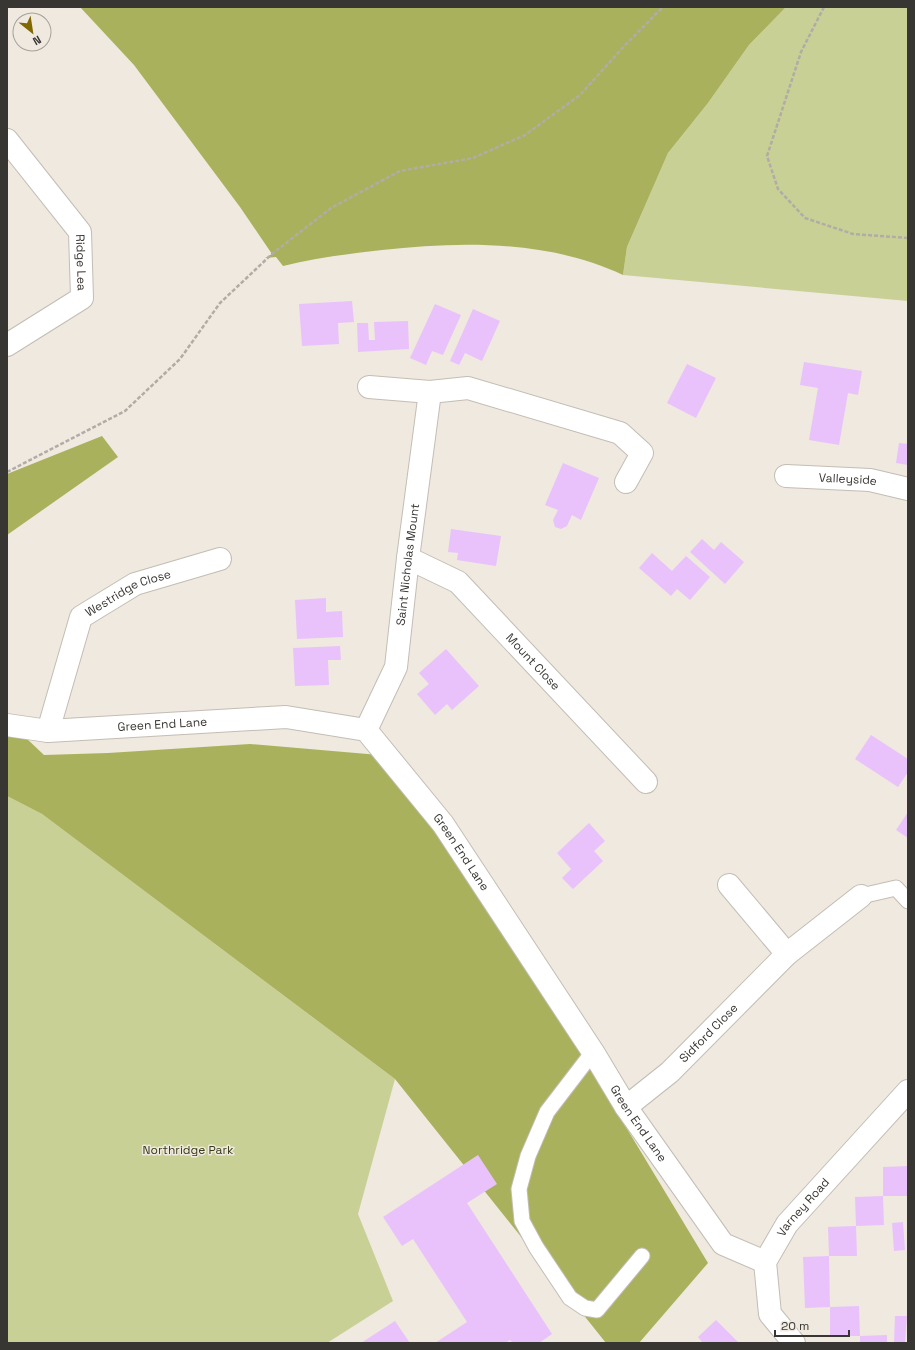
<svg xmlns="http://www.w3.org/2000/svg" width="915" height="1350" font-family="'Space Grotesk',sans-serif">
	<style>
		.green { fill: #c9d096 }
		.forest { fill: #aab15c }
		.building { fill: #e9c2fb }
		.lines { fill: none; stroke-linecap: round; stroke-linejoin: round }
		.service-casing { stroke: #c3bdb4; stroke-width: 17 }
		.minor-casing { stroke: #c3bdb4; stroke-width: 24 }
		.path { stroke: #b1aca5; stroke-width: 2.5; stroke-dasharray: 4 2; stroke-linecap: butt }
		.service { stroke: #fff; stroke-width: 15 }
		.minor { stroke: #fff; stroke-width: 22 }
		.labels { text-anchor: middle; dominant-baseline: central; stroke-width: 3; stroke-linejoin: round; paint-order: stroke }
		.street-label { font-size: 12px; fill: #383632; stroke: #efe9e0 }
		.park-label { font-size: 12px; fill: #373a16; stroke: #efe9e0 }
	</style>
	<rect width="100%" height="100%" fill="#efe9e0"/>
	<!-- green -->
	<g class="green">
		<polygon points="786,7 908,7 908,301 623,275 627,247 668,153 708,103 749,45"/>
		<polygon points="7,796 42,814 395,1079 358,1214 393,1301 327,1343 7,1343"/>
	</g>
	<!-- forest -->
	<g class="forest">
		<path d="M80 7H786L749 45 708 103 668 153 627 247 623 275C549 240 462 241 382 250 348 254 315 258 283 266L276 257 265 258 272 254 240 207 134 65Z"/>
		<polygon points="102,436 118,457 7,535 7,474"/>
		<polygon points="7,720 44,755 108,753 250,744 379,755 481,887 708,1263 639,1343 606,1343 395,1079 42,814 7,796"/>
	</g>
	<!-- building -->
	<g class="building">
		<polygon points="352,301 354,322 338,323 339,344 302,346 299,304"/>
		<polygon points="435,304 461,315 443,355 432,351 426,365 410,358"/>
		<polygon points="473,309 500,321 482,361 465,353 459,365 450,361"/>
		<polygon points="408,321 409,349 358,352 357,323 368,323 369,340 375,340 374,322"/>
		<polygon points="804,362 862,371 858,395 848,393 839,445 809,440 818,388 800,385"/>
		<polygon points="687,364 716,378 696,418 667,403"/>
		<polygon points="899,443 908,444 908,465 896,463"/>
		<polygon points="563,463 599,478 581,520 572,515 567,526 561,529 555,527 553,520 558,510 545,505"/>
		<polygon points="451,529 501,536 496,566 457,560 458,553 448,552"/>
		<polygon points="702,539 714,550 721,542 744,562 725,584 690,552"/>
		<polygon points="652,553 672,571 686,556 710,577 690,600 677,589 671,596 639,568"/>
		<polygon points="326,598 326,612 342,611 343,637 297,639 295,600"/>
		<polygon points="340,646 341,660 328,660 329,685 295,686 293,648"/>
		<polygon points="446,649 479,686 452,710 447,704 435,715 417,694 429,684 419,673"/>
		<polygon points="871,735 908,759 908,772 898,787 855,759"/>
		<polygon points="908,812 908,838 896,830"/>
		<polygon points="589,823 605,841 594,851 603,861 573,889 562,878 571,869 557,853"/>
		<polygon points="478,1155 497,1184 467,1203 552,1334 539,1343 513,1343 510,1340 505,1343 435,1343 467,1322 413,1239 402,1246 383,1217"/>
		<polygon points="908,1166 908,1196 883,1196 883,1167"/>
		<polygon points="883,1196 884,1225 856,1226 855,1197"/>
		<polygon points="903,1222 905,1250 894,1251 892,1223"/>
		<polygon points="856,1226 857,1256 829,1256 828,1227"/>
		<polygon points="829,1256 830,1307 805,1308 803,1257"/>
		<polygon points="859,1306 860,1336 830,1336 830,1307"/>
		<polygon points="895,1316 907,1316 905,1343 894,1343"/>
		<polygon points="716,1320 739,1343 703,1343 698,1337"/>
		<polygon points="395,1321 410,1343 361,1343"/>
		<polygon points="887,1335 887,1343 860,1343 860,1336"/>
	</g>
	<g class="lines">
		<!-- service casing -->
		<g class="service-casing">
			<g id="service">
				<polyline points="861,896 896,888 908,901"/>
				<polyline points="593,1052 547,1112 528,1156 519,1189 522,1221 536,1247 570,1298 585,1308 597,1310 642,1256"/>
			</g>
		</g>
		<!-- minor casing -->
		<g class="minor-casing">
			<g id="minor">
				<path id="s1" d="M7 140 80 232 82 298 7 345"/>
				<polyline points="369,387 430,392 468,388 620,433 642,453 626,482"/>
				<path id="s2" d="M786 476 870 480 908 489"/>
				<path id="s3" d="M408 558 458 582 646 782"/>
				<path id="s4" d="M7 725 48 731 286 717 366 730 443 824 593 1052 626 1107 723 1244 765 1262"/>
				<path id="s5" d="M366 730 396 667 408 558 430 392"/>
				<path id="s6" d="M48 731 81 617 135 584 220 559"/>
				<polyline points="729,885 787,954"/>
				<path id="s7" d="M626 1107 670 1072 787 954 861 896"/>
				<path id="s8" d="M794 1343 770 1314 765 1262 787 1224 908 1091"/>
			</g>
		</g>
		<!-- path -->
		<g class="path">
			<polyline points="824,7 801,52 767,156 778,189 805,218 853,234 908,238"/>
			<polyline points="7,472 125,411 180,359 220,303 272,254 331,208 400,171 473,158 525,135 580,95 628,42 663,7"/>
		</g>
		<!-- service -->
		<use href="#service" class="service"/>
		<!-- minor -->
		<use href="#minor" class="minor"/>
	</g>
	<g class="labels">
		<!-- street labels -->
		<g class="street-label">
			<text stroke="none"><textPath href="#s1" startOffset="148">Ridge Lea</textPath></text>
			<text stroke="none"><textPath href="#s2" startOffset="62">Valleyside</textPath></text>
			<text stroke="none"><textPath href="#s5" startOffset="173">Saint Nicholas Mount</textPath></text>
			<text stroke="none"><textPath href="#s6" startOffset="172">Westridge Close</textPath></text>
			<text stroke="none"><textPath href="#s3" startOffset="165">Mount Close</textPath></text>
			<text stroke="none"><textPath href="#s4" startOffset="156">Green End Lane</textPath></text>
			<text stroke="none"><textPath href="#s4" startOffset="516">Green End Lane</textPath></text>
			<text stroke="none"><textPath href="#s7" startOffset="111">Sidford Close</textPath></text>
			<text stroke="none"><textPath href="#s4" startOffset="840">Green End Lane</textPath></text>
			<text stroke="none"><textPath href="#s8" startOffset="157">Varney Road</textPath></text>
		</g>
		<!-- park labels -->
		<g class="park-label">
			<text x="188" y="1150">Northridge Park</text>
		</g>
	</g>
	<!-- border -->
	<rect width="915" height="1350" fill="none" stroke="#383632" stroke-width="16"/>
	<!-- north arrow -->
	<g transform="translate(32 32) rotate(150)"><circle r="19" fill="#efe9e0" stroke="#a6a19a"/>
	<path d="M0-3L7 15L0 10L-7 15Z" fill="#826800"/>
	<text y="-6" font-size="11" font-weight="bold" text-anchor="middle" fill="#383632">N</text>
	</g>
	<!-- scale -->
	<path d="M775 1330v6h74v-6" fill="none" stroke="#383632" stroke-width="2"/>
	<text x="781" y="1330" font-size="12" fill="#383632" stroke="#efe9e0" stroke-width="3" paint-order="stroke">20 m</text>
</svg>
